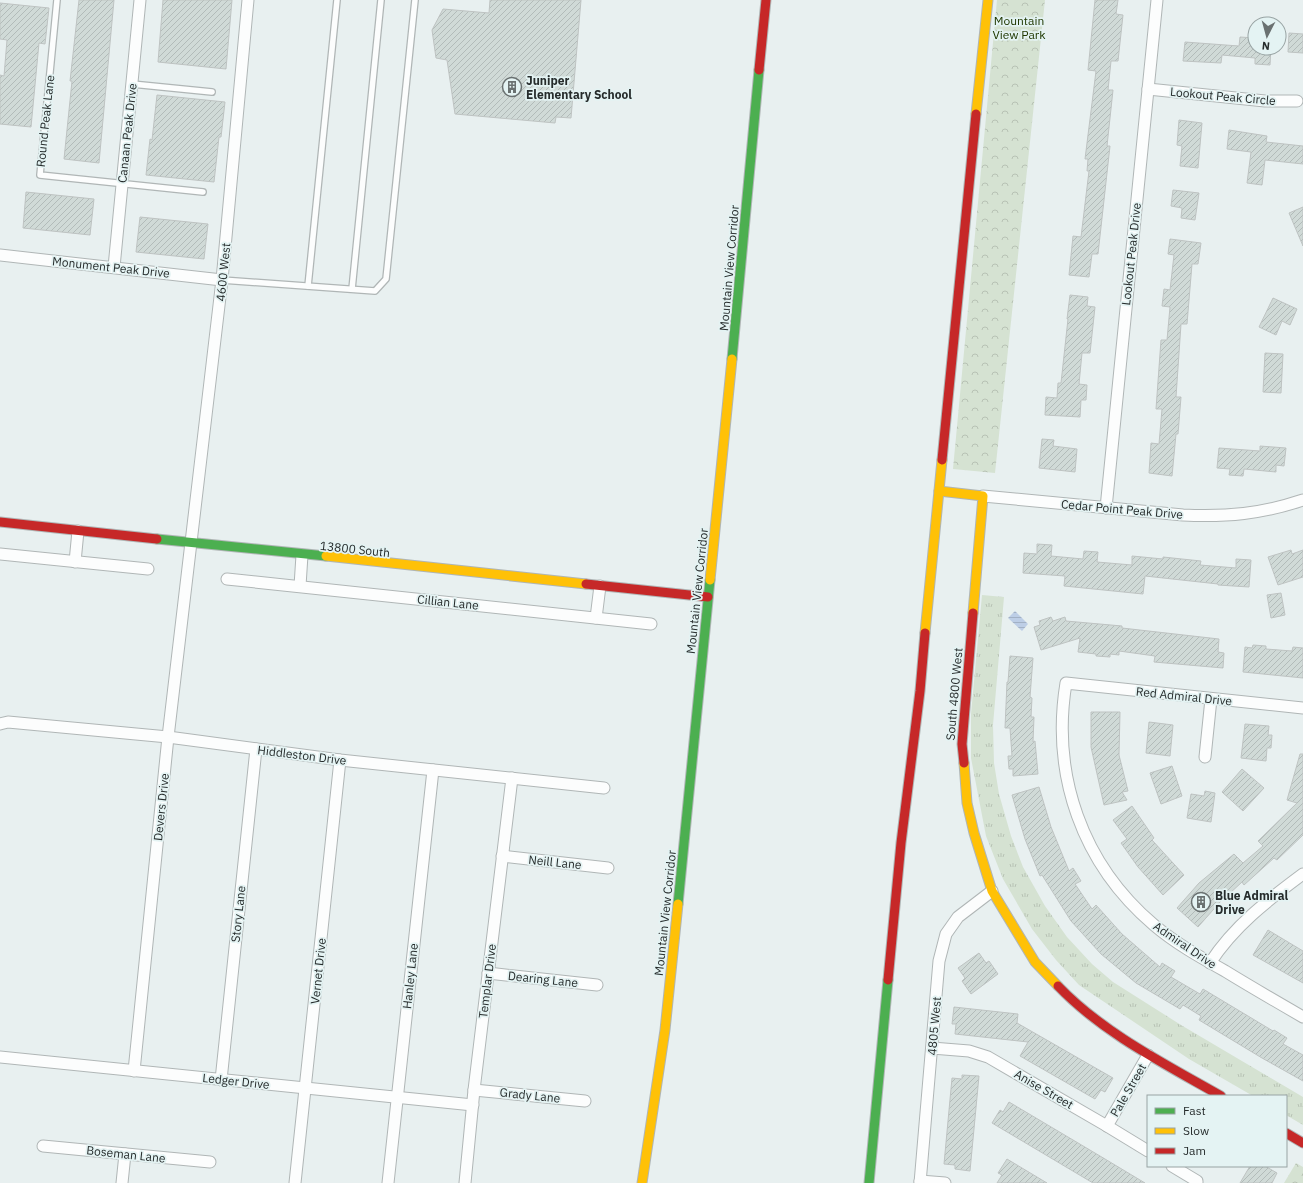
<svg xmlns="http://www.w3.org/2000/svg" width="1303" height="1183" font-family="'IBM Plex Sans',sans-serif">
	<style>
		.grass { fill: url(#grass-tufts) }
		.park { fill: url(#park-crowns) }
		.water { fill: url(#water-rules) }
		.building { fill: url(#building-hatch); stroke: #bec3c2 }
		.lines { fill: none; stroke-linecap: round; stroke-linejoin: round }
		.lane-casing { stroke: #b0b6b6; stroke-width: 8 }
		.street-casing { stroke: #b0b6b6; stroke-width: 13 }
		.fast-casing { stroke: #b0b6b6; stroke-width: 11 }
		.slow-casing { stroke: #b0b6b6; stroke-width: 11 }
		.jam-casing { stroke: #b0b6b6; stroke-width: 11 }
		.lane { stroke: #fcfdfd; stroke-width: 5.5 }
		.street { stroke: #fcfdfd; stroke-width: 11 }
		.fast { stroke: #4caf50; stroke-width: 9 }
		.slow { stroke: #ffc107; stroke-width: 9 }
		.jam { stroke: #c62828; stroke-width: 9 }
		.labels { text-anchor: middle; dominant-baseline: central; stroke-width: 3.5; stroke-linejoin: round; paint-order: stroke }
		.park-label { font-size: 12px; fill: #203801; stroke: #e4f3f3 }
		.poi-label { font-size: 12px; font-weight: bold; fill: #262c2c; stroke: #e4f3f3; text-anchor: start }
		.street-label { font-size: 12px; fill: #262c2c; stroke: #e4f3f3 }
	</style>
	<defs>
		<pattern id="grass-tufts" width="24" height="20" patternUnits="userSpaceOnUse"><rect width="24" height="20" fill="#d5e2d2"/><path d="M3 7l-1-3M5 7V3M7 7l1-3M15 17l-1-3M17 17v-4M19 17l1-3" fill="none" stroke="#b7c2b4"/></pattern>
		<pattern id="park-crowns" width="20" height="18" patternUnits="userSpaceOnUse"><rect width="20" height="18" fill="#d5e2d2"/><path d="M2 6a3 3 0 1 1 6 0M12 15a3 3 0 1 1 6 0" fill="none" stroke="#b7c2b4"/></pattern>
		<pattern id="water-rules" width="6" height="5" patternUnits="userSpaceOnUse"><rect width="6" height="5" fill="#bdcee6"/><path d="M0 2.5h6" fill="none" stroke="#a2b1c5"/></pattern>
		<pattern id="building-hatch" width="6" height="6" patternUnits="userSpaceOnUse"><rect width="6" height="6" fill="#d0dad7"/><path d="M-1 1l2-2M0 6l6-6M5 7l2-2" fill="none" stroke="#b2bbb9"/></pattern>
	</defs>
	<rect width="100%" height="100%" fill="#e8f0f0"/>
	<!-- grass -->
	<polygon class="grass" points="982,595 1004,597 993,725 994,763 999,794 1011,836 1023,867 1045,906 1067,937 1092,964 1113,982 1181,1025 1303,1097 1303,1125 1286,1115 1286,1096 1253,1096 1189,1059 1079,985 1056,960 1032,929 1003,879 986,836 971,758 971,714"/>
	<!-- park -->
	<g class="park">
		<polygon points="997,0 1045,0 995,473 953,469"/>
		<polygon points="1296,1163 1303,1167 1303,1183 1284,1183"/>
	</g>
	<!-- water -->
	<polygon class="water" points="1015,611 1028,624 1022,631 1008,618"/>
	<!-- building -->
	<g class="building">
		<polygon points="79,0 114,0 99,163 64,159 72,81 70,81"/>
		<polygon points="163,0 232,0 226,69 158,62"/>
		<polygon points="490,0 581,0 571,118 556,117 555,123 455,114 447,60 436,58 432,30 443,9 489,13"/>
		<polygon points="1095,0 1118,0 1116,14 1123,15 1118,61 1111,61 1108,90 1113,90 1107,146 1110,146 1098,254 1092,254 1089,277 1069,275 1073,236 1081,237 1089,171 1087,171 1088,159 1085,159 1096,71 1088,70"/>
		<polygon points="0,3 49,8 45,44 39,43 31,127 0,124 0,75 4,76 7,40 0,39"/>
		<polygon points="1289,33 1303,34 1303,53 1288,52"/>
		<polygon points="1240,37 1255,38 1255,48 1271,48 1270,65 1255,64 1255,58 1222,55 1221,63 1183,61 1185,42 1239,46"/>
		<polygon points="157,95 225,102 221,137 219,137 214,182 146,175 150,139 152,140"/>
		<polygon points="1179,120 1202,123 1198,168 1180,166 1182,146 1177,145"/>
		<polygon points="1229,130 1267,136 1266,142 1303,146 1303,164 1265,160 1262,185 1247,183 1251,152 1227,149"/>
		<polygon points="1173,190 1199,193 1195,220 1181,218 1182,208 1171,206"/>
		<polygon points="26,192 94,199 90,235 23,228"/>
		<polygon points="1303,207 1303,246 1289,213"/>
		<polygon points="140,217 208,224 204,259 136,252"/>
		<polygon points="1170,239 1201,243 1198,264 1192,264 1187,324 1181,324 1176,397 1181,397 1178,434 1176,434 1172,476 1149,473 1151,443 1159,444 1162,409 1156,409 1161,340 1167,340 1170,307 1162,306 1164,289 1170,290 1174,255 1168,254"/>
		<polygon points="1070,295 1088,297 1087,306 1095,307 1090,353 1082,353 1079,384 1087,385 1086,400 1081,400 1080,417 1045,415 1046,397 1057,398 1058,383 1061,383 1068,319 1067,319"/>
		<polygon points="1273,298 1297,309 1290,325 1282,321 1276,335 1259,327"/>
		<polygon points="1265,353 1283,354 1281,393 1263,392"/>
		<polygon points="1042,439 1054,440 1053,446 1077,449 1075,472 1039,468"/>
		<polygon points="1260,446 1286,448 1284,466 1276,465 1276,472 1244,469 1243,476 1229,475 1230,469 1217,468 1219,448 1260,451"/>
		<polygon points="1037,544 1052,545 1051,556 1083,559 1084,551 1098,552 1097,562 1132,565 1132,556 1163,559 1163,557 1201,561 1200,565 1236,568 1236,559 1251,560 1249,587 1218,585 1218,584 1145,576 1143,594 1064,586 1065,576 1023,573 1024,553 1037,554"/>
		<polygon points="1291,550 1292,554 1303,550 1303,577 1278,585 1268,557"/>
		<polygon points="1281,593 1285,615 1271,618 1267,595"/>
		<polygon points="1051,617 1053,621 1065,617 1066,621 1122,626 1122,628 1219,639 1218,652 1224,653 1223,668 1154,662 1155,656 1119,651 1119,655 1110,654 1110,657 1096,656 1096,654 1078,652 1080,638 1041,650 1034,627 1040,625 1039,621"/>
		<polygon points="1253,645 1266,646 1266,649 1292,651 1293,647 1303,648 1303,678 1243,672 1245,647 1252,648"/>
		<polygon points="1010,656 1033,658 1030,697 1032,698 1031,717 1034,717 1033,742 1035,741 1038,774 1013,776 1013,769 1009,769 1008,756 1012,756 1010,728 1005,728 1007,682 1008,682"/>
		<polygon points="1091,712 1120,712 1119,755 1128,791 1122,792 1127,800 1104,805 1091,747"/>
		<polygon points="1149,722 1173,725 1170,756 1146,753"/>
		<polygon points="1245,724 1269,726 1268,735 1272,735 1271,748 1267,748 1266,761 1241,758"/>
		<polygon points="1300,754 1303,754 1303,835 1277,860 1274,858 1244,885 1242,882 1229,894 1228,893 1198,927 1177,908 1199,883 1234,854 1243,863 1263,846 1258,841 1297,803 1287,800"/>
		<polygon points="1172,766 1182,796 1161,804 1150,773"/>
		<polygon points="1242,769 1264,788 1243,811 1222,792"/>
		<polygon points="1039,787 1051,827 1069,871 1073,868 1081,881 1075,884 1092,909 1096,905 1122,934 1160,967 1162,963 1175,971 1171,977 1200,994 1203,989 1273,1031 1274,1030 1287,1038 1283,1044 1303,1055 1303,1081 1262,1058 1199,1020 1201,1016 1183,1005 1180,1009 1136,983 1101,954 1071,921 1042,875 1040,876 1025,839 1012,795"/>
		<polygon points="1205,791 1215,793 1211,822 1187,818 1191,794 1204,796"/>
		<polygon points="1132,806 1154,838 1152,840 1184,875 1163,895 1138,867 1121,843 1127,839 1113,820"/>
		<polygon points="1268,930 1303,951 1303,983 1253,955"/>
		<polygon points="979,953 986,963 989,961 998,974 971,994 962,981 965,978 958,968"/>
		<polygon points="954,1007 1018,1014 1017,1023 1113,1078 1105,1092 1101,1090 1095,1099 1020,1056 1028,1042 955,1034 956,1024 952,1024"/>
		<polygon points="962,1075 979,1076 970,1171 955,1169 955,1165 944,1164 952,1078 962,1079"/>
		<polygon points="1009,1102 1100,1156 1145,1183 1093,1183 992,1123 1000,1110 1003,1112"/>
		<polygon points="1007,1159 1047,1183 997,1183 1002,1175 998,1173"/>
		<polygon points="1250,1166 1265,1166 1277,1173 1272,1183 1240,1183"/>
	</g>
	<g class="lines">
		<!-- lane casing -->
		<g class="lane-casing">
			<g id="lane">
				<polyline points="57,0 40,175 203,192"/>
				<polyline points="132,84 212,92"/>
				<polyline points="222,280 375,291 386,279 415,0"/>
				<polyline points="308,286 337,0"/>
				<polyline points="352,289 381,0"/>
			</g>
		</g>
		<!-- street casing -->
		<g class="street-casing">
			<g id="street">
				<polyline points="1148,89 1265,101 1297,101"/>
				<polyline points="0,255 222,280"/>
				<polyline points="114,267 140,0"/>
				<path d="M983 496 1183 515C1227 517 1261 514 1303 500"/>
				<polyline points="1106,508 1157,0"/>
				<polyline points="0,554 148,569"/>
				<polyline points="75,562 78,531"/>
				<polyline points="227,579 651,624"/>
				<polyline points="300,586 302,555"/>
				<polyline points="596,618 600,586"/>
				<path d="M1303 708 1066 683C1051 775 1082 864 1154 925 1175 943 1200 957 1225 971 1251 987 1277 1002 1303 1017"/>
				<polyline points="0,724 8,722 168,737 340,760 604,788"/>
				<polyline points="1205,757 1211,699"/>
				<polyline points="502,856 608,868"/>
				<path d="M1210 963C1234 926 1268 900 1303 874"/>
				<polyline points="488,973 597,985"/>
				<polyline points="932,1048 969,1051 988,1057 1107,1126 1148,1151"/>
				<polyline points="0,1057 473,1105"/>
				<polyline points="134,1071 168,737 222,280 248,0"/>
				<polyline points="221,1080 256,749"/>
				<polyline points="474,1090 585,1101"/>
				<polyline points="1107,1126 1148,1055"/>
				<polyline points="43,1146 210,1162"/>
				<polyline points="1172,1166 1197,1181 1197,1183"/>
				<polyline points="920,1181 945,1183"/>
				<polyline points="122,1183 125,1154"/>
				<polyline points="295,1183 340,760"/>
				<polyline points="388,1183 433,770"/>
				<polyline points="465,1183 474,1090 512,778"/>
				<polyline points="920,1183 939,961 946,934 958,917 992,891"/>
			</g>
		</g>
		<!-- fast casing -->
		<g class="fast-casing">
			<g id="fast">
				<polyline points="732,359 759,70"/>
				<polyline points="157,539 326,556"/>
				<polyline points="678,904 710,580"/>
				<polyline points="869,1183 888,980"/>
			</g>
		</g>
		<!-- slow casing -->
		<g class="slow-casing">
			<g id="slow">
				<polyline points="976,114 988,0"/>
				<polyline points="939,491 983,496 973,613"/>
				<polyline points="326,556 586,584"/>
				<polyline points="710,580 732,359"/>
				<polyline points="925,633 942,460"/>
				<polyline points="964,763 967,803 974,833 992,891 1035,962 1058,986"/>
				<polyline points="642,1183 665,1030 678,904"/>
			</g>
		</g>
		<!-- jam casing -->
		<g class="jam-casing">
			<g id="jam">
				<polyline points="759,70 766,0"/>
				<polyline points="942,460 976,114"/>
				<polyline points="0,522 157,539"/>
				<polyline points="586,584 708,597"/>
				<polyline points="964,763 962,744 973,613"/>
				<polyline points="888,980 901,843 920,691 925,633"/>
				<path d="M1058 986C1103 1033 1165 1064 1221 1096"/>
				<polyline points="1286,1133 1303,1143"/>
			</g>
		</g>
		<!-- lane -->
		<use href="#lane" class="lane"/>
		<!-- street -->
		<use href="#street" class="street"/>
		<!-- fast -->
		<use href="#fast" class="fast"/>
		<!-- slow -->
		<use href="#slow" class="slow"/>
		<!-- jam -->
		<use href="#jam" class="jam"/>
	</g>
	<!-- icons -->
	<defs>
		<g id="building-ring" transform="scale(1)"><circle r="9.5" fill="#e4f3f3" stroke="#6a7171" stroke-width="1.5"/><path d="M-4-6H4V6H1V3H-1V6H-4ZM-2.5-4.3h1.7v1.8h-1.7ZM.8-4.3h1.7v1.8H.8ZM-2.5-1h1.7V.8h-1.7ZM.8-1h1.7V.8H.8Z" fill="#6a7171"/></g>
	</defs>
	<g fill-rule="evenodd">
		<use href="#building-ring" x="512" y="87"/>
		<use href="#building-ring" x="1201" y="902"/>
	</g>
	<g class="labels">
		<!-- park labels -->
		<g class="park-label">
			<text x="1019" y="20">Mountain<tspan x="1019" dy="14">View Park</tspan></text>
		</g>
		<!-- poi labels -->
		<g class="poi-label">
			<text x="526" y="80">Juniper<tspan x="526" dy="14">Elementary School</tspan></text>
			<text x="1215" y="895">Blue Admiral<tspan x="1215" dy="14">Drive</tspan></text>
		</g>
		<!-- street labels -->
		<g class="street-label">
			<text transform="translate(1223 96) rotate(5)">Lookout Peak Circle</text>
			<text transform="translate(45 121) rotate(-84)">Round Peak Lane</text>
			<text transform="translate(127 133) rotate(-84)">Canaan Peak Drive</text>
			<text transform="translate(1131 254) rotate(-84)">Lookout Peak Drive</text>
			<text transform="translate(111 267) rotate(6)">Monument Peak Drive</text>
			<text transform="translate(729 268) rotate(-85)">Mountain View Corridor</text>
			<text transform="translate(223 272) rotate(-84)">4600 West</text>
			<text transform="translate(1122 509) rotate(5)">Cedar Point Peak Drive</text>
			<text transform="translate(355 549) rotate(6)">13800 South</text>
			<text transform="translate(697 591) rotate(-84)">Mountain View Corridor</text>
			<text transform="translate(448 602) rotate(6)">Cillian Lane</text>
			<text transform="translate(954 694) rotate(-85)">South 4800 West</text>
			<text transform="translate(1184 696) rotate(6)">Red Admiral Drive</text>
			<text transform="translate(302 755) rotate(7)">Hiddleston Drive</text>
			<text transform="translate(161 807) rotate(-84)">Devers Drive</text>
			<text transform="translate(555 862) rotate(6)">Neill Lane</text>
			<text transform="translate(665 913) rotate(-84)">Mountain View Corridor</text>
			<text transform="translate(238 914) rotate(-84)">Story Lane</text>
			<text transform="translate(1185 945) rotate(34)">Admiral Drive</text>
			<text transform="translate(318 971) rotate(-84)">Vernet Drive</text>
			<text transform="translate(410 976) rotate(-84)">Hanley Lane</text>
			<text transform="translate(543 979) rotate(6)">Dearing Lane</text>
			<text transform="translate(487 981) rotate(-83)">Templar Drive</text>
			<text transform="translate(934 1026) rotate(-85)">4805 West</text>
			<text transform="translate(236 1081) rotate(6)">Ledger Drive</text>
			<text transform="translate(1044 1089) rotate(30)">Anise Street</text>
			<text transform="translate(1128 1090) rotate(-60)">Pale Street</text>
			<text transform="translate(530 1095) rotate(6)">Grady Lane</text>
			<text transform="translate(126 1154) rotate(6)">Boseman Lane</text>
		</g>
	</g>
	<!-- legend -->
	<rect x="1147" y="1095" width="140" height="72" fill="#e4f3f3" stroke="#98a3a3"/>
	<rect x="1155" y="1108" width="20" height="6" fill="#4caf50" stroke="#98a3a3"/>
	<text x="1183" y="1115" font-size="12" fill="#262c2c">Fast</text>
	<rect x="1155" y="1128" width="20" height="6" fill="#ffc107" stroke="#98a3a3"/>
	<text x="1183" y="1135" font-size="12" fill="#262c2c">Slow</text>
	<rect x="1155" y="1148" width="20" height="6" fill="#c62828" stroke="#98a3a3"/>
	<text x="1183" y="1155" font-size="12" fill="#262c2c">Jam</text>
	<!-- north arrow -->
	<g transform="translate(1267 36) rotate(186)"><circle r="19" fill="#e4f3f3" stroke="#98a3a3"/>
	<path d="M0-3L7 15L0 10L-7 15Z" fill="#6a7171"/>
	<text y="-6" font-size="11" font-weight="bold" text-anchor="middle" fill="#262c2c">N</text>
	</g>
</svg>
